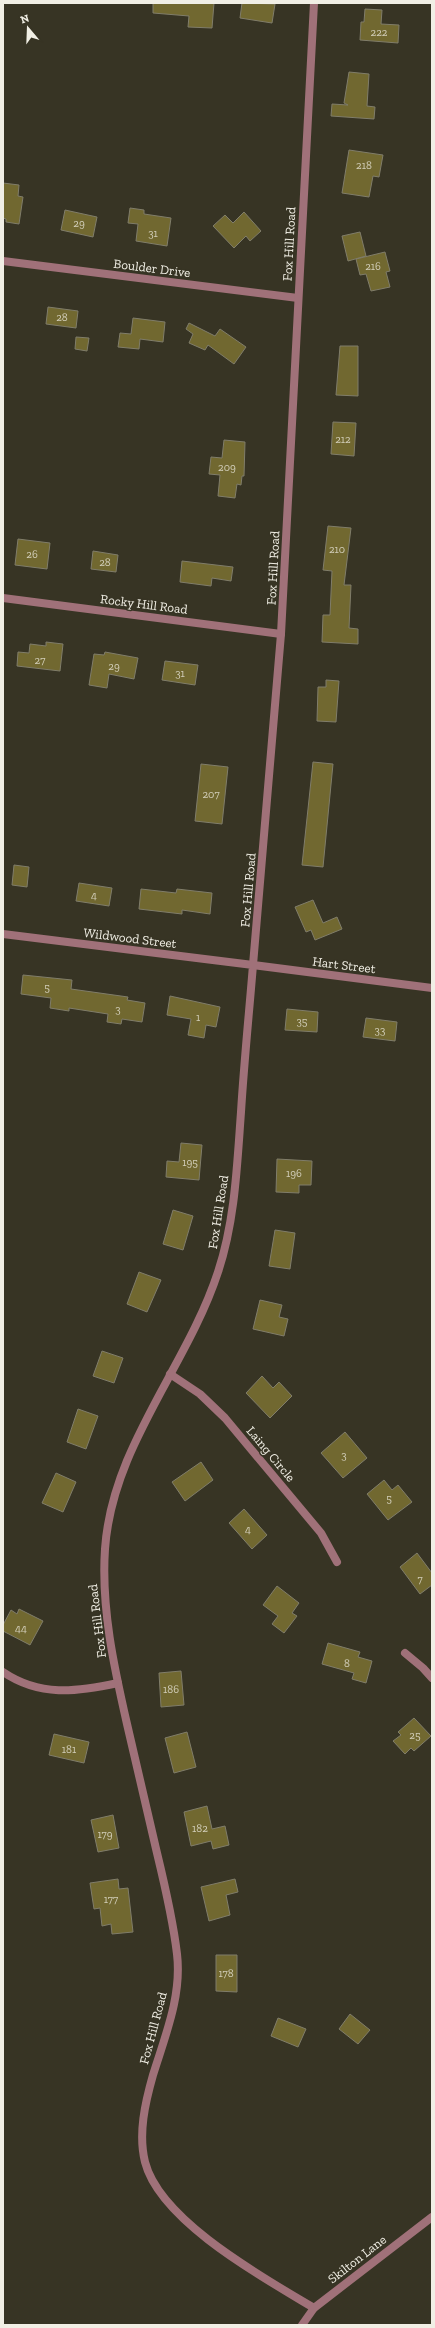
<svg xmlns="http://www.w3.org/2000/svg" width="435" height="2328" font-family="'Zilla Slab',serif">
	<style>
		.building { fill: #716830; stroke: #807d6a }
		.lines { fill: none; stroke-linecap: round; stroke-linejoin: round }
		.minor { stroke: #a07179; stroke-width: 8 }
		.tertiary { stroke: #a07179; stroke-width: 8 }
		.labels { text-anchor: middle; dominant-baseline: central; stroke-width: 3; stroke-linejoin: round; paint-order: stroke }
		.number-label { font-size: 11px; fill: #d1cdb8 }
		.street-label { font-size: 13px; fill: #f1efe5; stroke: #373424 }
	</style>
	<rect width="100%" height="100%" fill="#373424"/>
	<!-- building -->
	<g class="building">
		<polygon points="153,3 214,3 212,28 188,27 189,16 153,13"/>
		<polygon points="242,3 275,4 272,23 240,18"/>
		<polygon points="365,9 382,10 381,24 399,25 398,43 360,40 361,22 364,22"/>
		<polygon points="349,72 369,74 367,106 375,107 374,119 331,116 332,104 348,105 344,103"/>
		<polygon points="349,150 383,155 379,177 373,176 369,197 342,193"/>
		<polygon points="3,183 19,185 18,196 23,197 19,224 6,222 6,219 3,218"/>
		<polygon points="130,208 144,210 144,214 171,218 167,246 136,241 138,224 128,223"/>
		<polygon points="65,210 97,217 93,237 61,230"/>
		<polygon points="244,212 261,231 250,241 246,236 234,248 213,226 225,215 233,223"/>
		<polygon points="360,232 366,256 348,261 342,236"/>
		<polygon points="385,252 390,271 386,272 390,287 371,291 366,274 360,275 356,259"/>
		<polygon points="48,307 78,311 76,328 46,324"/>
		<polygon points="133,318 165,322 163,342 140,339 139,349 118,347 120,333 131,334"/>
		<polygon points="189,323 215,336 220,329 246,347 234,364 208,345 205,350 189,343 193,334 186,329"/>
		<polygon points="76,337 89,338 87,351 75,349"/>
		<polygon points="340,346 358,346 358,396 336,395"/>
		<polygon points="333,422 356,423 354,456 331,454"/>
		<polygon points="224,440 245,442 244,476 242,476 241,485 237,484 235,498 218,496 220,475 209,474 211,457 222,458"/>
		<polygon points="328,526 351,528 344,585 351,585 349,628 358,629 358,644 322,642 323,615 330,615 332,571 323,570"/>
		<polygon points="18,539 50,543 47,569 15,565"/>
		<polygon points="93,551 118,555 116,572 91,569"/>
		<polygon points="182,561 233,567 231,581 212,578 211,586 180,582"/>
		<polygon points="46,642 63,644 60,671 17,666 18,652 29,653 30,644 46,646"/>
		<polygon points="105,652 138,658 134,679 109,674 107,688 89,685 94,654 104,655"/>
		<polygon points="165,661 198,665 195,685 162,680"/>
		<polygon points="326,680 339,681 336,722 317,721 318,687 326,687"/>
		<polygon points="313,762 333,764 323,867 302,865"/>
		<polygon points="201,764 228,767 222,824 195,821"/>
		<polygon points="14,865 29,867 27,887 12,885"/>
		<polygon points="79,883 112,888 109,906 76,901"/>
		<polygon points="141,889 176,893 177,889 212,893 210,914 182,910 182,914 139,909"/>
		<polygon points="313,900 323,923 337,917 342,929 315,940 311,930 306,932 295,907"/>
		<polygon points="23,975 72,980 71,989 128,997 127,1000 145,1003 142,1022 122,1019 121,1024 107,1022 108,1014 69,1008 69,1011 50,1008 51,998 21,994"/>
		<polygon points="170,996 220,1007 216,1027 206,1025 204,1038 188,1035 191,1019 167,1015"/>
		<polygon points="287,1009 318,1012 317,1032 285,1030"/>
		<polygon points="366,1018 397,1022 395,1041 363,1037"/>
		<polygon points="181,1143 202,1145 199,1180 166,1177 167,1161 179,1162"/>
		<polygon points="277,1159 312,1161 311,1185 299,1185 299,1193 276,1192"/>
		<polygon points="173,1210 193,1216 183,1250 163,1244"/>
		<polygon points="275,1230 295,1233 290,1269 269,1266"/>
		<polygon points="139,1272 161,1280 147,1312 127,1304"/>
		<polygon points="260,1300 282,1305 279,1317 288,1319 284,1336 253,1329"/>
		<polygon points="102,1351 123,1358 114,1383 93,1376"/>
		<polygon points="262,1376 273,1388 279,1382 292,1396 270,1418 246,1393"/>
		<polygon points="78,1409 98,1416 86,1449 67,1442"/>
		<polygon points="345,1432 367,1458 343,1478 321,1453"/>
		<polygon points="201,1462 213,1480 185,1501 172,1482"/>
		<polygon points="56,1473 76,1482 63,1512 42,1503"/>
		<polygon points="384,1480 392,1490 398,1485 412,1502 388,1520 367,1494"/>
		<polygon points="244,1509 267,1535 252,1549 229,1523"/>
		<polygon points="417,1553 432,1573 432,1585 420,1594 400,1567"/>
		<polygon points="277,1586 299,1603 292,1613 297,1616 284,1633 272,1624 278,1616 263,1605"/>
		<polygon points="19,1609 43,1621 30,1645 3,1631 3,1625 11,1610 17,1614"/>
		<polygon points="328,1643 360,1652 358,1657 372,1661 366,1683 352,1679 354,1673 322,1664"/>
		<polygon points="181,1671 184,1705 161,1707 159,1673"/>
		<polygon points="414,1718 431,1736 414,1751 411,1748 405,1754 393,1741 401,1735 398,1732"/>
		<polygon points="187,1732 196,1767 174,1773 165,1738"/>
		<polygon points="54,1734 89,1742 84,1763 49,1755"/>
		<polygon points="207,1806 212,1829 225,1826 229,1845 213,1849 211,1841 191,1846 184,1812"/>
		<polygon points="113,1815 119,1848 98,1852 91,1820"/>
		<polygon points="118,1879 119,1889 128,1888 133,1932 112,1934 111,1924 102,1926 100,1908 94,1909 90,1883"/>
		<polygon points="235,1879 238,1892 226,1895 230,1915 209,1921 201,1887"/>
		<polygon points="216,1955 237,1955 237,1992 216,1991"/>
		<polygon points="350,2014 370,2030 358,2044 339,2029"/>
		<polygon points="278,2018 306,2029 298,2047 271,2036"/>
	</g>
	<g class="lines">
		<!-- minor -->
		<g class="minor">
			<polyline points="3,261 298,298"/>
			<polyline points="3,598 281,634"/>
			<path d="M3 934 253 965C249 1014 244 1063 241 1112 237 1166 235 1221 218 1272 187 1367 112 1446 105 1549 101 1608 114 1667 127 1724 137 1767 147 1810 157 1853 165 1886 173 1920 177 1954 182 1996 165 2036 153 2075 145 2103 138 2134 145 2162 160 2221 264 2278 314 2308"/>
			<polyline points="170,1374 200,1394 225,1418 321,1533 337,1562"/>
			<polyline points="405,1653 423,1668 432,1678"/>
			<path d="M3 1672C40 1697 76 1692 118 1683"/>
		</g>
		<!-- tertiary -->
		<g class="tertiary">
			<polyline points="314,3 281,634 253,965 432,988"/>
			<polyline points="302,2325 314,2308 432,2217"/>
		</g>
	</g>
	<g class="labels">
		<!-- number labels -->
		<g class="number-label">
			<text x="379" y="32">222</text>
			<text x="364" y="165">218</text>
			<text x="79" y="223">29</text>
			<text x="153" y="233">31</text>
			<text x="373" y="266">216</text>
			<text x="62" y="317">28</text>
			<text x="343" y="439">212</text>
			<text x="227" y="467">209</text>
			<text x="337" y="549">210</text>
			<text x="32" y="554">26</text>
			<text x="105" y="562">28</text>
			<text x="40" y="660">27</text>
			<text x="114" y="666">29</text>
			<text x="180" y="673">31</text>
			<text x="211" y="794">207</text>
			<text x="94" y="895">4</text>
			<text x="47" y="987">5</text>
			<text x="118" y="1009">3</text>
			<text x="198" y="1017">1</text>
			<text x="302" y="1021">35</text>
			<text x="380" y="1030">33</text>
			<text x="190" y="1162">195</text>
			<text x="294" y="1173">196</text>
			<text x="344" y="1455">3</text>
			<text x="389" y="1498">5</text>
			<text x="248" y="1529">4</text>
			<text x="420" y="1579">7</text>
			<text x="21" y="1628">44</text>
			<text x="347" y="1663">8</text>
			<text x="171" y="1689">186</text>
			<text x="415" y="1735">25</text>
			<text x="69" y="1749">181</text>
			<text x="200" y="1828">182</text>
			<text x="105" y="1834">179</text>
			<text x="111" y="1899">177</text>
			<text x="226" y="1973">178</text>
		</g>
		<!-- street labels -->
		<g class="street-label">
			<text transform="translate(289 244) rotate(-87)">Fox Hill Road</text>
			<text transform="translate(152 268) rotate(7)">Boulder Drive</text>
			<text transform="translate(273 568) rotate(-87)">Fox Hill Road</text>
			<text transform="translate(144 604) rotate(7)">Rocky Hill Road</text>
			<text transform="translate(248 890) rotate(-85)">Fox Hill Road</text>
			<text transform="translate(130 938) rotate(7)">Wildwood Street</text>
			<text transform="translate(344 965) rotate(7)">Hart Street</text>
			<text transform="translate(218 1212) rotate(-81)">Fox Hill Road</text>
			<text transform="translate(271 1454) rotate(50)">Laing Circle</text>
			<text transform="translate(97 1621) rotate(-97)">Fox Hill Road</text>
			<text transform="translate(153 2028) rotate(-75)">Fox Hill Road</text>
			<text transform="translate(357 2259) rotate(-38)">Skilton Lane</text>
		</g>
	</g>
	<!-- border -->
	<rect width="435" height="2328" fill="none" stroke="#f1efe5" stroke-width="8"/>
	<!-- north arrow -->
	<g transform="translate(28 28) rotate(341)" stroke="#373424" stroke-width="3" paint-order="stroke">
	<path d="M0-3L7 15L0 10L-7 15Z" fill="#f1efe5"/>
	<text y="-6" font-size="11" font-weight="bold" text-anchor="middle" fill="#f1efe5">N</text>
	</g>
</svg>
